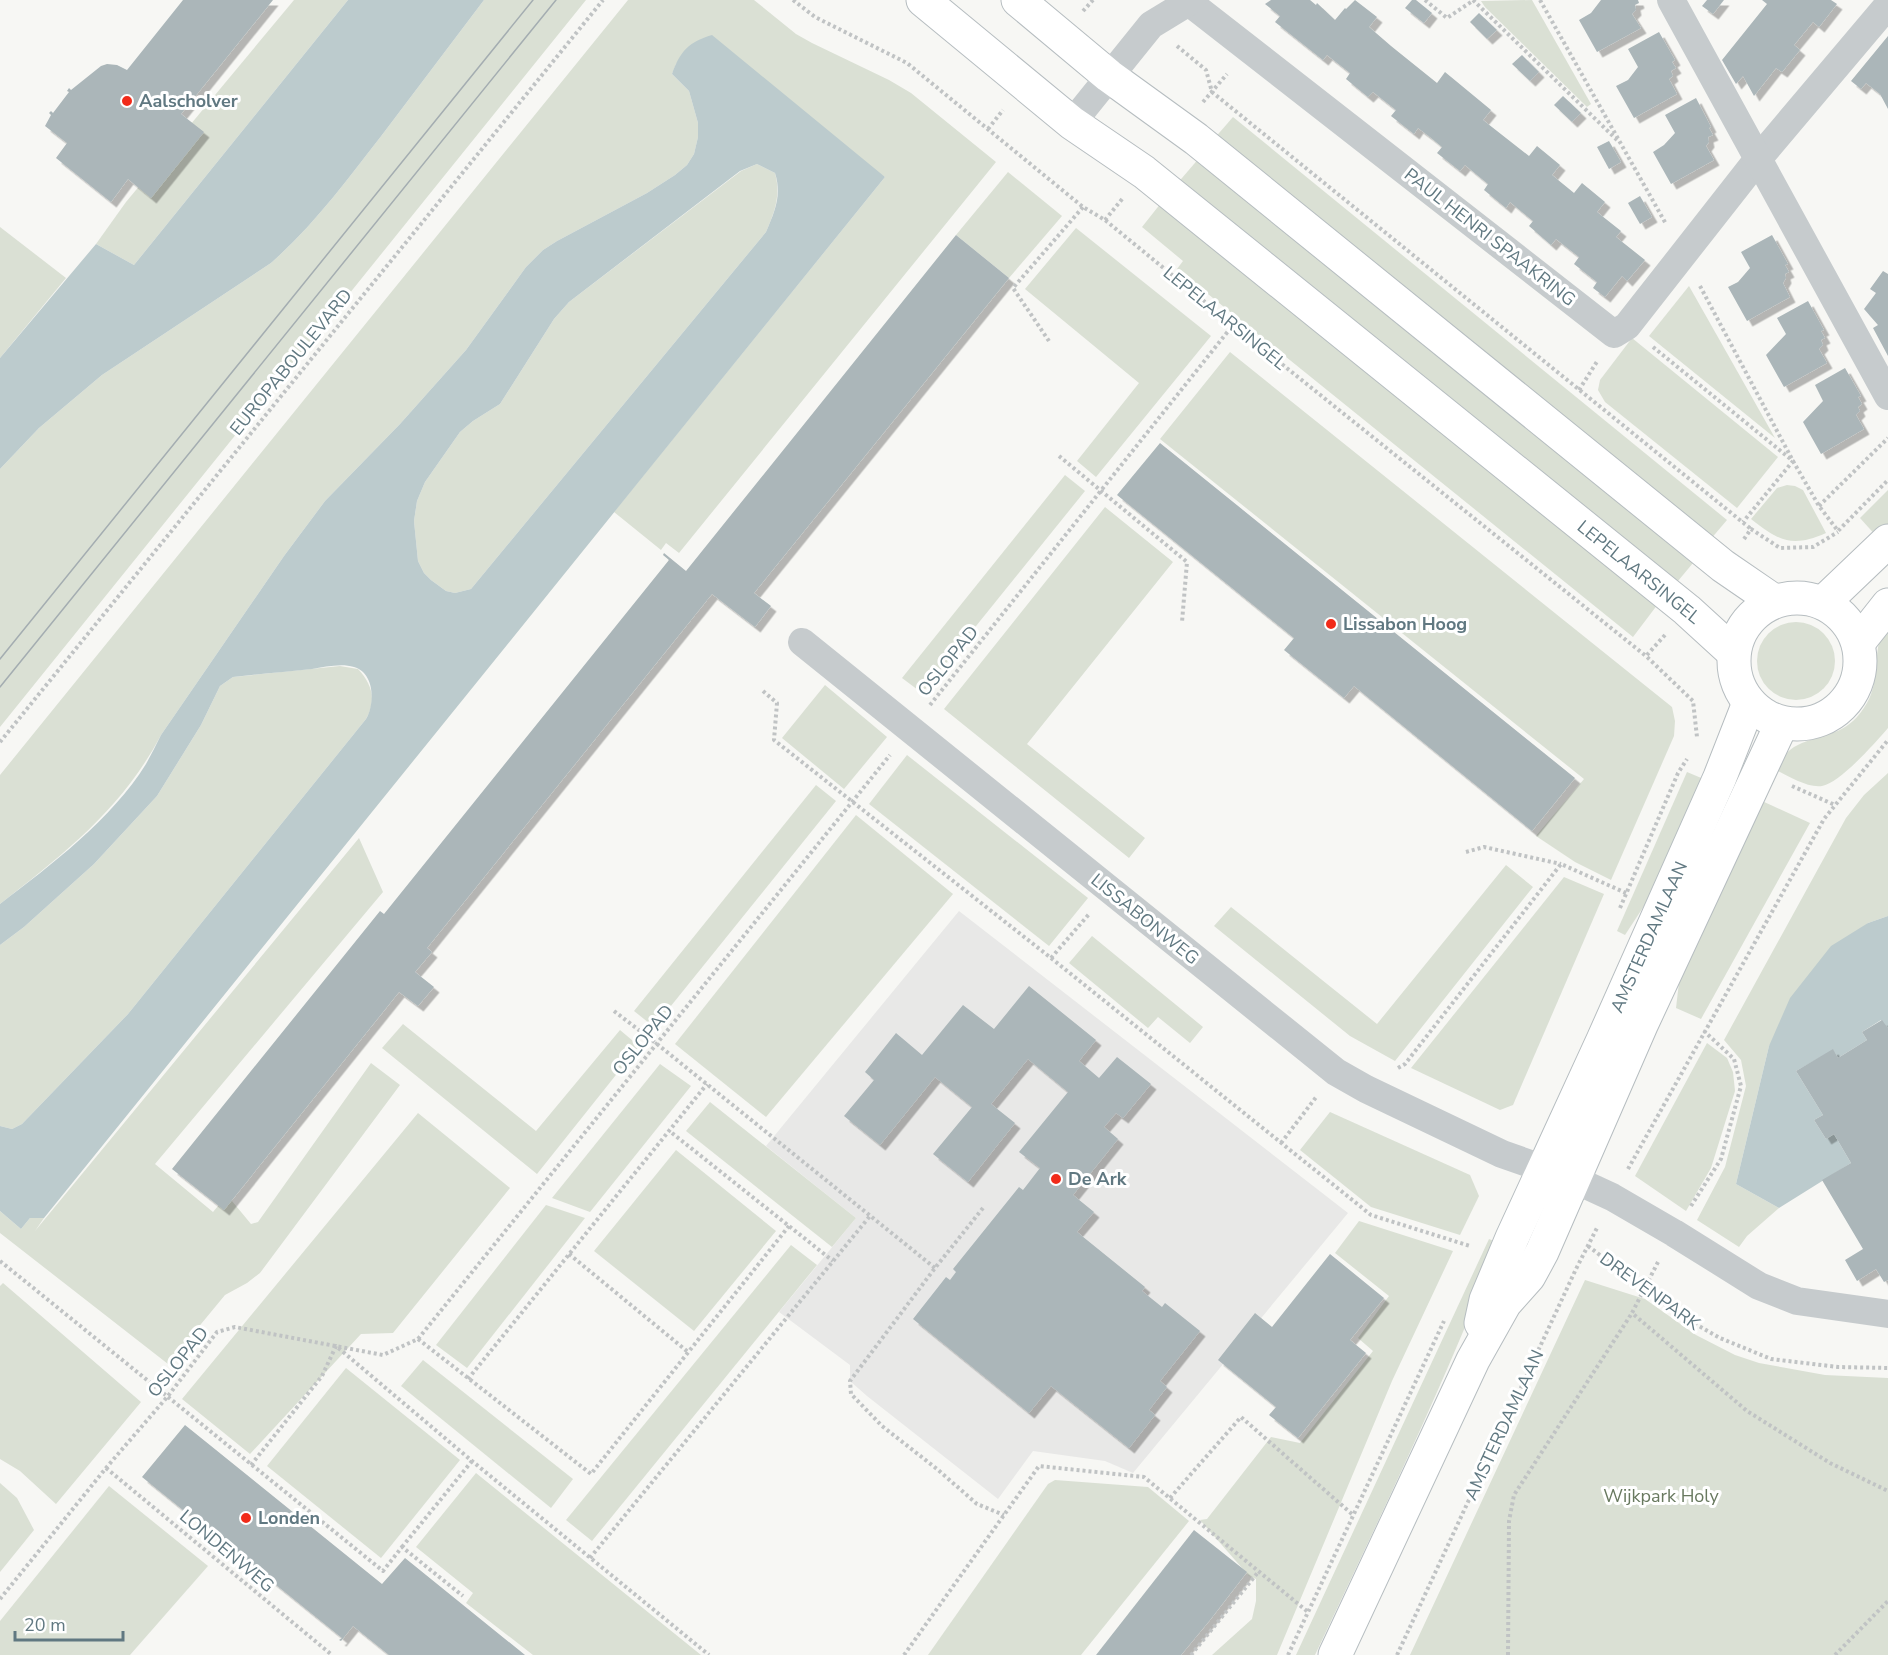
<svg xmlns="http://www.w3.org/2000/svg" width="1888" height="1655" font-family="'Nunito Sans',sans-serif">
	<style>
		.built { fill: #e8e8e7 }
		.green { fill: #dae0d4 }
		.water { fill: #bccbcd; fill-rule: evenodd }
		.building { fill: #abb6b9; filter: url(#shadow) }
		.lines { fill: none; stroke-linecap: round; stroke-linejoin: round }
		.secondary-casing { stroke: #b6bdc0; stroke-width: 35 }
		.path { stroke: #c0c3c4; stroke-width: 4; stroke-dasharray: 3 3; stroke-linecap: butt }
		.street { stroke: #c6cbcd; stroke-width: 28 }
		.secondary { stroke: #fff; stroke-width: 33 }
		.tram { stroke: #a4adb1; stroke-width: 1.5 }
		.poi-dot { fill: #f12b1a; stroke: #fff; stroke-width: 2 }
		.labels { text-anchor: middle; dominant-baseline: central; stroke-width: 6; stroke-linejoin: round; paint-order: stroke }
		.poi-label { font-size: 18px; font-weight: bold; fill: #607881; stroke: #fff; text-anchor: start }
		.street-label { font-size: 18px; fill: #607881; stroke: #fff }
		.park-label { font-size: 18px; fill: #68795f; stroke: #fff }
	</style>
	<defs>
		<filter id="shadow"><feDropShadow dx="5.5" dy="5.5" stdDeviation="0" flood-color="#0004"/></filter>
	</defs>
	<rect width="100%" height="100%" fill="#f7f7f4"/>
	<!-- built -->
	<polygon class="built" points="959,911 1348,1213 1133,1473 1105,1461 1033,1451 998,1499 867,1396 850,1381 850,1365 779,1312 856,1218 766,1146"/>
	<!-- green -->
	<g class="green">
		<polygon points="294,0 348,0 134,265 96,244 126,202"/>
		<path d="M484 0H586L0 727V469L39 428 102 375 271 263C314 225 347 180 382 135 416 90 450 45 484 0Z"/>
		<path d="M628 0H754L796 34 812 43 889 80 911 93 996 162 679 553 666 543 661 550 614 512 885 177 686 50 676 64 672 74 689 91 698 123V137L694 154 687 165 675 175 647 193 557 241 543 250 526 267 466 350 400 424 325 501 284 556 161 735C122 809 65 853 0 904V775Z"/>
		<polygon points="1532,0 1591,104 1587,107 1485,7 1481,1"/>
		<polygon points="1233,117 1727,520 1710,540 1213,140"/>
		<polygon points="1200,157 1698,557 1673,587 1176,185"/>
		<path d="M757 164 775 173C781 195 775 211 766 232L471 589 455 593 446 591 431 580 424 573 418 561 414 521 417 501 425 482 460 432 473 421 500 404 554 319 569 302 741 171Z"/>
		<polygon points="1008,172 1062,216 1009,278 956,235"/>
		<polygon points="1161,203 1658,604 1633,637 1177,269 1183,261 1142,227"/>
		<polygon points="0,227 66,278 0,358"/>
		<polygon points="1076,228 1211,336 1096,477 1077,461 1139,383 1025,289"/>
		<polygon points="1689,286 1775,438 1649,336"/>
		<polygon points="1632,338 1778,457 1737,508 1605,402 1598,390 1600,380"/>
		<polygon points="1230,352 1672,707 1675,721 1674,736 1611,880 1575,862 1536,836 1584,779 1160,439"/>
		<polygon points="1065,475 1085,491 922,693 902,678"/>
		<path d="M1787 485 1795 486 1803 490 1826 533C1792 548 1779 541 1751 519L1777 488Z"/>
		<polygon points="1888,490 1888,528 1878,538 1860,518"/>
		<polygon points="1105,507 1173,562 1027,744 1145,838 1129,858 944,709"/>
		<path d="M1888 620V728C1876 742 1840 783 1822 786 1808 788 1790 777 1778 771L1776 768C1781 760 1786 752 1794 747 1815 735 1839 737 1857 717 1880 691 1873 672 1879 642 1881 635 1885 627 1888 620Z"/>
		<circle cx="1796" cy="661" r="39"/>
		<path d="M340 666 358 669C372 684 377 700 366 719L128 1014 22 1124 12 1129 0 1126V945L24 927 94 864 157 796 201 725 220 686 233 677Z"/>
		<polygon points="825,685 887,737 844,789 782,738"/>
		<polygon points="907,755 1088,898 1049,946 869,804"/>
		<polygon points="1687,772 1706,780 1659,883 1625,935 1617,931"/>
		<polygon points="1888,773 1888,916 1868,923 1769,1046 1736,1184 1779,1208 1747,1236 1739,1247 1697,1220 1725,1167 1746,1086 1741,1060 1724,1040 1846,818 1864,795"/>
		<polygon points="816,785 836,801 654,1027 634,1011"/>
		<polygon points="1762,801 1810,823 1701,1019 1676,1008 1680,974"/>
		<polygon points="856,815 953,894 766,1117 675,1044"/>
		<polygon points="359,838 383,892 155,1164 213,1212 227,1195 251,1224 258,1222 371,1063 400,1085 260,1273 247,1283 225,1295 168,1364 0,1233 0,1211 21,1229 30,1218 44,1218 35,1231"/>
		<polygon points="1506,865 1533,887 1395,1061 1350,1036 1214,926 1231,907 1377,1024"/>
		<polygon points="1564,877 1604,894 1513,1105 1500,1110 1411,1068"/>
		<polygon points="1092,936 1203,1027 1190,1043 1158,1017 1148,1028 1069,963"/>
		<polygon points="403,1024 536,1131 620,1030 639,1046 537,1174 382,1048"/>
		<polygon points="1707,1043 1727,1058 1733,1072 1735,1091 1711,1168 1686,1211 1635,1176"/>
		<polygon points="660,1064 691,1086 590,1212 552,1198"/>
		<polygon points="710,1102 856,1218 832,1247 686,1131"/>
		<polygon points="1330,1112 1470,1175 1479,1196 1460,1235 1371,1207 1300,1150"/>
		<polygon points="418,1113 510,1188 393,1333 361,1334 250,1454 182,1399"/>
		<polygon points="676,1150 776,1231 694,1331 594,1251"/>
		<polygon points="546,1205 585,1218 467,1368 436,1345"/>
		<polygon points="1359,1221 1453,1251 1392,1381 1277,1655 1212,1655 1252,1619 1256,1601 1256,1579 1249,1576 1200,1520 1207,1519 1271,1437 1300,1443 1373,1351 1358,1338 1389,1296 1335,1253"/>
		<path d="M1489 1239 1499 1243C1445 1383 1379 1519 1315 1655H1296Z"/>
		<polygon points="791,1245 817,1265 592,1541 566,1520"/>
		<polygon points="1585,1280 1645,1299 1696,1335 1735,1355 1759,1363 1825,1375 1888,1378 1888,1655 1410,1655"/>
		<polygon points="3,1283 141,1402 56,1504 20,1471 0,1459 0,1286"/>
		<polygon points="423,1360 573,1479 551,1508 401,1386"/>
		<polygon points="346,1368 460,1460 381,1558 267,1466"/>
		<polygon points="476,1473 701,1655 533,1655 466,1603 473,1593 416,1547"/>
		<polygon points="1055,1480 1148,1487 1189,1521 1081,1655 928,1655 1048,1484"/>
		<polygon points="0,1483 17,1498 34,1530 0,1572"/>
		<polygon points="109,1486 208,1566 130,1655 0,1655 0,1621"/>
	</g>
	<!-- water -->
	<g class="water">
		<path d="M348 0H484C450 45 416 90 382 135 347 180 314 225 271 263L102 375 39 428 0 469V358L96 244 134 265Z"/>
		<path d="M712 35 885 177 44 1218H30L21 1229 0 1211V1126L12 1129 22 1124 128 1014 366 719C375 704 375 673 354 667 341 663 325 667 312 669 285 672 259 674 233 677L220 686 201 725 157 796 94 864 24 927 0 945V904C51 865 112 819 146 764 151 755 156 745 161 735L284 556 325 501 400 424 466 350 526 267 543 250 557 241 647 193 675 175 687 165 694 154 698 137V123L689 91 672 74C680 51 689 42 712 35ZM757 164 775 173C782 195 775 211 766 232L471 589 455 593 446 591 431 580 424 573 418 561 414 521 417 501 425 482 460 432 473 421 500 404 554 319 569 302 740 171Z"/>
		<polygon points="1888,916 1888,1028 1881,1020 1862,1032 1867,1040 1838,1058 1833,1050 1796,1071 1823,1115 1814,1120 1826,1139 1834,1134 1851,1163 1779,1208 1736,1184 1769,1046 1790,998 1831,946 1868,923"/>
	</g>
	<!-- building -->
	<g class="building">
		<polygon points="183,0 273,0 181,114 204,132 151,198 128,179 111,202 56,158 67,143 45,126 51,115 49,113 51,111 53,113 69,92 67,91 69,88 71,90 101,66 107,64 117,65 127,70"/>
		<polygon points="1271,0 1310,0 1316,5 1317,3 1335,20 1345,8 1346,9 1355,0 1377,17 1369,27 1391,46 1437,83 1445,72 1491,110 1483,120 1529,156 1537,146 1560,165 1552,175 1574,193 1582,183 1605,202 1597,212 1621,231 1616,237 1645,260 1627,281 1622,276 1605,297 1593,288 1597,282 1574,264 1579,257 1556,239 1551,245 1529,226 1533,221 1522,212 1510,202 1506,208 1484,190 1488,184 1465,165 1460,171 1437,153 1442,147 1430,137 1418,128 1414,134 1391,116 1396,110 1373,92 1368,97 1346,79 1350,73 1327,55 1323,60 1275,22 1280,16 1265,4"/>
		<polygon points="1412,0 1416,0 1432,13 1424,23 1405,8"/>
		<polygon points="1601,0 1638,0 1639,3 1635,5 1636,10 1632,14 1641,28 1597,52 1579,20 1591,13"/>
		<polygon points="1707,0 1724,0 1713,14 1702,6"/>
		<polygon points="1762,0 1831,0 1837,4 1819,27 1813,22 1794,45 1800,50 1782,72 1776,68 1754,96 1743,76 1736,84 1722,60 1767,4"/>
		<polygon points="1479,13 1497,30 1487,39 1470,22"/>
		<polygon points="1659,32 1675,60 1672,62 1676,68 1671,71 1673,76 1669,79 1677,94 1634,118 1616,86 1628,80 1638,67 1628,49"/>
		<polygon points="1888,36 1888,109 1880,94 1866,83 1861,89 1851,81"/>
		<polygon points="1522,55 1539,72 1530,81 1512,64"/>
		<polygon points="1563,96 1581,113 1572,122 1554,105"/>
		<polygon points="1696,98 1711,127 1709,128 1713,135 1708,137 1709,142 1706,146 1714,160 1671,184 1653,152 1664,145 1675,133 1665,115"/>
		<polygon points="1609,141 1621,162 1609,169 1597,147"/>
		<polygon points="1640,196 1652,217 1640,224 1628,203"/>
		<polygon points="956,235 1009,278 754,593 771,606 755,627 712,594 427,948 432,952 415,972 434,987 418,1006 399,992 224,1210 172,1169 380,911 384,914 669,560 663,555 664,553 686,571"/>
		<polygon points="1772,235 1788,264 1785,265 1789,272 1785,274 1786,278 1783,283 1790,297 1747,321 1728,287 1738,282 1750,268 1741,252"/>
		<polygon points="1883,271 1888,274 1888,356 1873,328 1878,325 1864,309 1876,293 1870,289"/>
		<polygon points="1808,301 1824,330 1821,331 1825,338 1821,340 1823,345 1819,349 1827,363 1784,387 1766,355 1786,334 1777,318"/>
		<polygon points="1845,368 1861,396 1858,397 1862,404 1858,407 1860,411 1856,415 1864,429 1821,454 1803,422 1823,401 1815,385"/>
		<polygon points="1160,443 1575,778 1532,831 1354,686 1344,698 1284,650 1294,638 1117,495"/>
		<polygon points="1029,986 1096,1040 1079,1061 1099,1078 1117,1057 1151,1084 1123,1118 1116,1113 1104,1127 1118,1139 1073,1195 1094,1212 1077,1232 1145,1287 1142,1291 1162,1307 1165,1303 1200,1331 1160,1381 1167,1387 1149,1410 1155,1415 1129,1448 1051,1386 1029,1413 913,1319 946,1277 950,1280 956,1272 953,1269 1019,1187 1023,1190 1040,1168 1019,1152 1068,1092 1028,1059 991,1104 1015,1123 968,1182 933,1154 972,1107 935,1077 880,1145 844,1116 874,1080 865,1072 896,1033 922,1055 963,1005 994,1029"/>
		<polygon points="1882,1020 1888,1028 1888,1280 1884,1282 1876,1269 1857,1281 1845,1260 1863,1249 1822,1180 1851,1163 1834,1134 1826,1139 1814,1120 1823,1115 1796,1071 1833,1049 1838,1058 1867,1040 1862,1032"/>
		<polygon points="1330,1254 1384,1298 1350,1340 1366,1353 1298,1438 1269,1415 1276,1407 1218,1360 1255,1313 1272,1327"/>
		<polygon points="185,1425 382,1584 405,1558 525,1655 389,1655 353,1626 341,1641 339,1640 342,1638 142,1477"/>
		<polygon points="1194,1530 1247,1572 1210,1620 1181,1655 1096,1655"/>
	</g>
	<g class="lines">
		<!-- secondary casing -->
		<g class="secondary-casing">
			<g id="secondary">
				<polyline points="923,0 1072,123 1144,172 1687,610 1733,652"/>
				<polyline points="1018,0 1109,76 1196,139 1723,566 1774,601"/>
				<circle cx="1797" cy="661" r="63"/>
				<polyline points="1823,603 1888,541"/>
				<polyline points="1858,643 1888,605"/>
				<polyline points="1481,1323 1486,1300 1512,1238 1603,1040 1720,777 1749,703"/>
				<polyline points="1335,1655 1473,1360 1505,1303 1529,1276 1542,1252 1642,1023 1782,723"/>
			</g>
		</g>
		<!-- path -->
		<g class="path">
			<polyline points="793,0 815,17 907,63 1083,207 1105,220 1127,238 1233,325 1646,656"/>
			<polyline points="1425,0 1447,18 1474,0"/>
			<polyline points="1473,0 1617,140"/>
			<polyline points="1540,0 1666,224"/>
			<polyline points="1083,11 1093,0"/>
			<polyline points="1177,46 1206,70 1212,92 1751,529"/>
			<polyline points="1203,102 1227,74"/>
			<polyline points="988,129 1003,110"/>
			<polyline points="1105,220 1123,198"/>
			<polyline points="1700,286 1793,461 1819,506 1838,531 1888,480"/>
			<polyline points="1049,341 1013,288 1083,207"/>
			<polyline points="1653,347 1793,461 1743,522"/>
			<polyline points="1579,390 1598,360"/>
			<polyline points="1059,456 1187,562 1182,622"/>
			<polyline points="1819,506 1888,438"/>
			<polyline points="1744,539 1751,529 1780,548 1813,547 1838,532"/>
			<polyline points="1665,635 1646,656 1693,701 1697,737"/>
			<polyline points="763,691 777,703 774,740 1051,958 1371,1215 1470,1246"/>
			<polyline points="930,705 1233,325"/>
			<polyline points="0,742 603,0"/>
			<polyline points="1792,786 1835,805"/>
			<polyline points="1466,852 1484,847 1561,864"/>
			<polyline points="1620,908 1678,773 1687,759"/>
			<polyline points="1051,958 1090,913"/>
			<polyline points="614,1011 657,1044 935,1268"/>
			<polyline points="1398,1068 1405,1064 1561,864 1626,893"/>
			<polyline points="672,1133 833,1261"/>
			<polyline points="1281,1143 1317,1096"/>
			<polyline points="1628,1169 1824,819 1888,740"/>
			<polyline points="1691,1206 1721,1159 1741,1086 1734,1059 1704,1031"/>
			<polyline points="983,1208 935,1268 850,1381 851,1394 882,1426 937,1469 977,1504 1004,1515"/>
			<polyline points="1588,1246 1676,1313 1720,1338 1771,1359 1838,1367 1888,1368"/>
			<polyline points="569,1254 688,1352"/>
			<polyline points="0,1261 383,1571 402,1547 463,1596"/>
			<polyline points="1658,1262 1632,1313 1747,1411 1830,1463 1888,1491"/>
			<polyline points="418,1339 591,1474 789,1226"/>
			<polyline points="468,1379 707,1084"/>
			<polyline points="251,1465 322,1376 336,1346 472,1461 709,1655"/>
			<polyline points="106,1468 332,1655"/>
			<polyline points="1170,1498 1241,1417 1353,1515"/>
			<polyline points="402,1547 472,1461"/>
			<polyline points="590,1558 870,1216"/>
			<polyline points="0,1599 106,1468 168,1396 217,1332 235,1327 383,1355 418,1339 890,755"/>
			<polyline points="904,1655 1039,1466 1144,1477 1308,1612"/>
			<polyline points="1191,1655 1259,1571"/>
			<polyline points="1288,1655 1444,1321"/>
			<polyline points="1397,1655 1576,1269 1598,1226"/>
			<polyline points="1508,1655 1509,1521 1514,1495 1632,1313"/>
			<polyline points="1835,1655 1888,1601"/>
		</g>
		<!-- street -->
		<g class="street">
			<polyline points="1186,0 1614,334 1627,326 1758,159 1888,5"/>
			<polyline points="1671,0 1888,396"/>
			<polyline points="1072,123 1151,25 1192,0"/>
			<polyline points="802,642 1336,1072 1366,1089 1502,1154 1573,1179 1612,1197 1674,1233 1759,1286 1797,1301 1888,1314"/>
		</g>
		<!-- secondary -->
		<use href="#secondary" class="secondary"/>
		<!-- tram -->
		<g class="tram">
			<polyline points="0,659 533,0"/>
			<polyline points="0,687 556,0"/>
		</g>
	</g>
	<!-- markers -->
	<g class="poi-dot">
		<circle cx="127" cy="101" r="6"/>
		<circle cx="1331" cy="624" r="6"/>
		<circle cx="1056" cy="1179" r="6"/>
		<circle cx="246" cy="1518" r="6"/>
	</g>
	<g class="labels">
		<!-- poi labels -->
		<g class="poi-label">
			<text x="139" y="101">Aalscholver</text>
			<text x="1343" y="624">Lissabon Hoog</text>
			<text x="1068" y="1179">De Ark</text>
			<text x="258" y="1518">Londen</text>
		</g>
		<!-- street labels -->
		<g class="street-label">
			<text transform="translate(1490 237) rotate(38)">PAUL HENRI SPAAKRING</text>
			<text transform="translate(1225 318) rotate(39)">LEPELAARSINGEL</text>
			<text transform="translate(291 362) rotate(-51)">EUROPABOULEVARD</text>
			<text transform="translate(1639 572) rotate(39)">LEPELAARSINGEL</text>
			<text transform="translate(948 661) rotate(-51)">OSLOPAD</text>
			<text transform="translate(1145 919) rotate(39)">LISSABONWEG</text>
			<text transform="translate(1649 937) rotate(-66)">AMSTERDAMLAAN</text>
			<text transform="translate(643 1040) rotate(-51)">OSLOPAD</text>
			<text transform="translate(1650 1291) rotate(36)">DREVENPARK</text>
			<text transform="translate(178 1362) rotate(-51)">OSLOPAD</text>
			<text transform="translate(1504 1425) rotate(-65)">AMSTERDAMLAAN</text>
			<text transform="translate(227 1551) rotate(40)">LONDENWEG</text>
		</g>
		<!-- park labels -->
		<g class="park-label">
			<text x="1661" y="1496">Wijkpark Holy</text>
		</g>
	</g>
	<!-- scale -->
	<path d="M15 1631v9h108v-9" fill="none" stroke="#607881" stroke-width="3"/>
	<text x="24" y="1631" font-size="18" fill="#607881" stroke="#ffffff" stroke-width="4.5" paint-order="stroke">20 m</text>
</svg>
